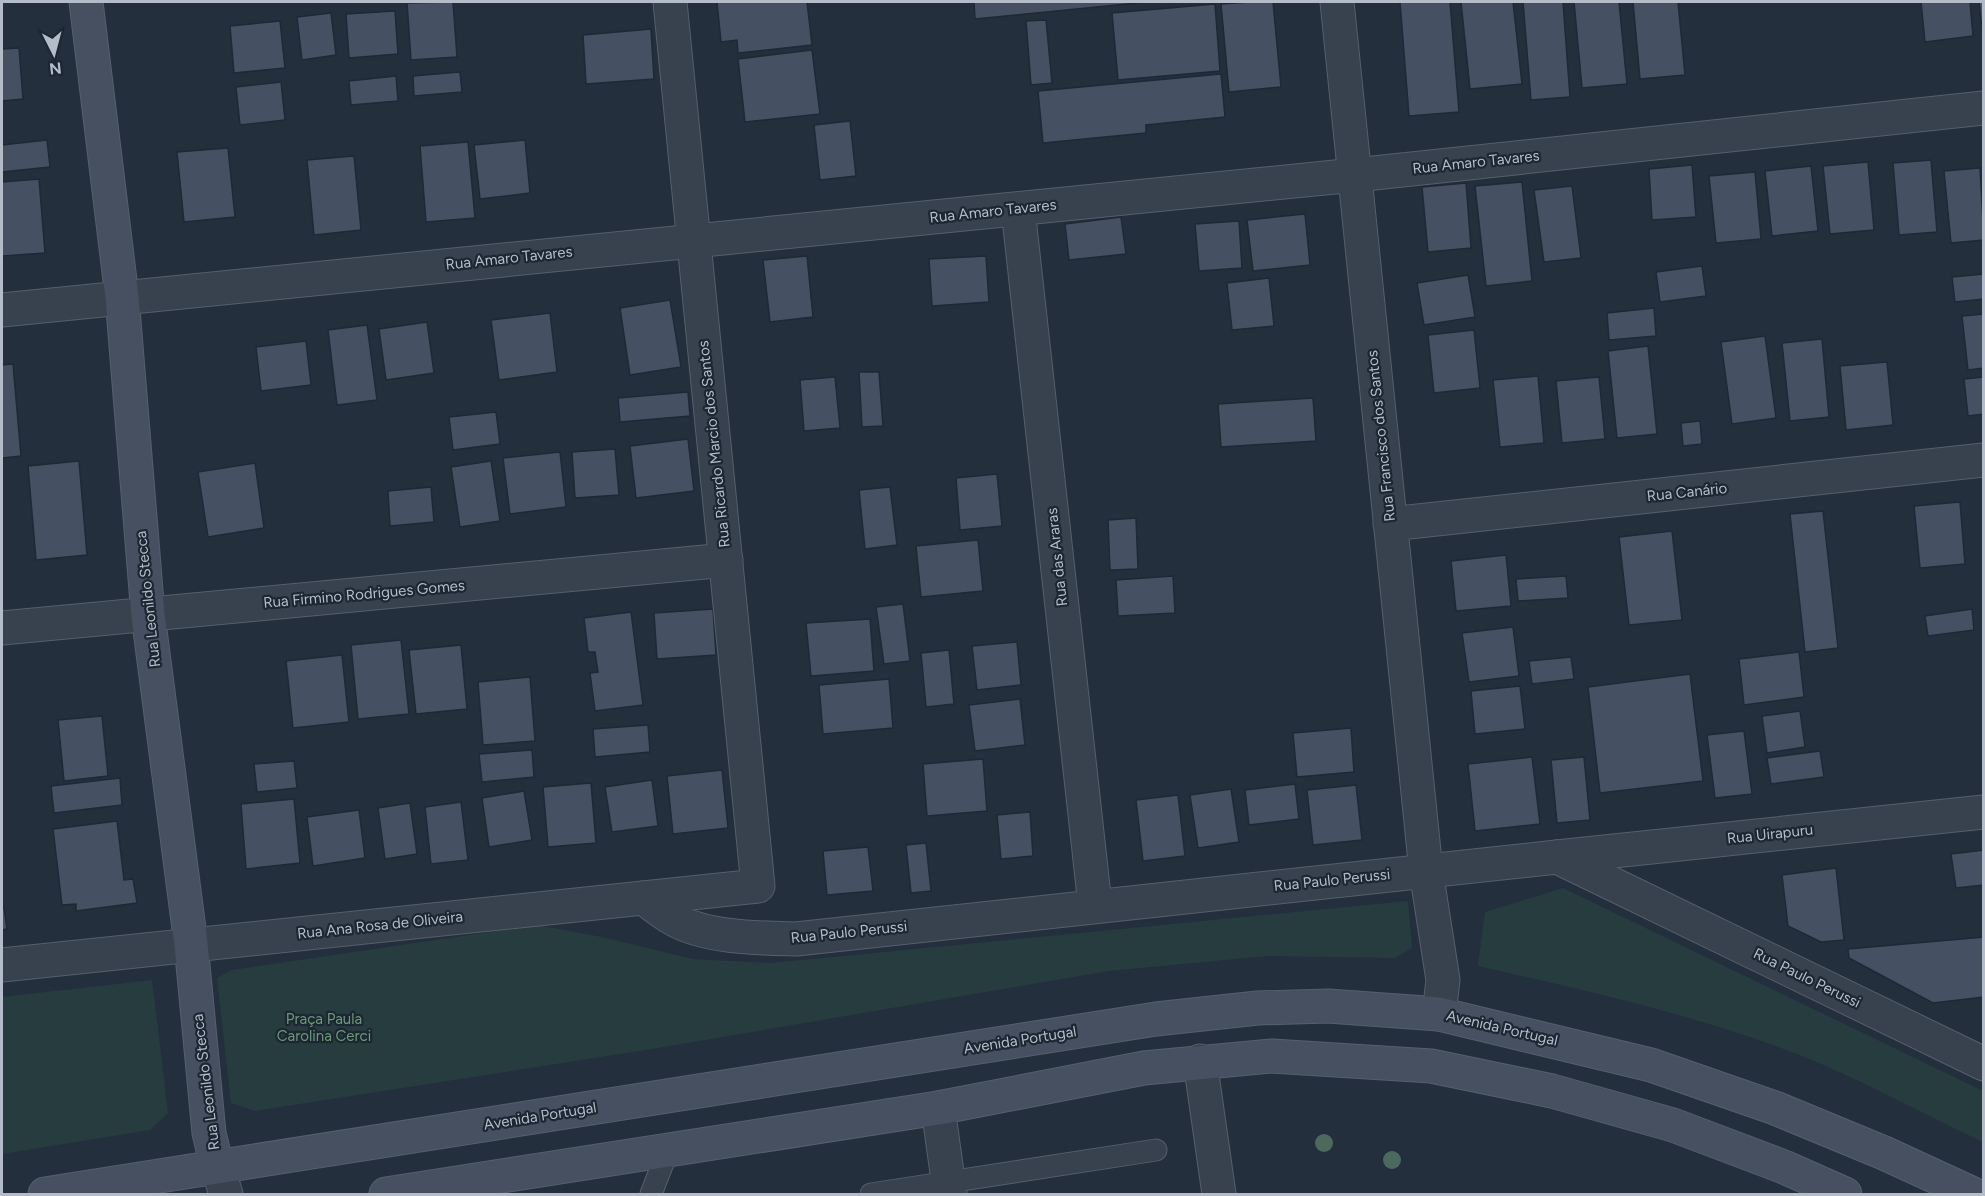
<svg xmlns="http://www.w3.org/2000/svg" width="1985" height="1196" font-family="Figtree,sans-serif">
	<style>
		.green { fill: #263c3f }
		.building { fill: #455162; stroke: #1f2835; stroke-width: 1.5 }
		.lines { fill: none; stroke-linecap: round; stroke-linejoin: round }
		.lane-casing { stroke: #565f6c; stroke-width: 23 }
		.street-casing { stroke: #565f6c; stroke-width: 35 }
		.secondary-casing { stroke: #565f6c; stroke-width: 35 }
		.lane { stroke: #38414e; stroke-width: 21 }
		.street { stroke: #38414e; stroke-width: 33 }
		.secondary { stroke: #465061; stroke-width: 33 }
		.tree { fill: #4b6a5d }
		.labels { text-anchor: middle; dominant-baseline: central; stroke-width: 4.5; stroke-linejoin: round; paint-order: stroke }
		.street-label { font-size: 15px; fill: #b4bcc9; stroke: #1d2633 }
		.park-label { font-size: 15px; fill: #6b9a76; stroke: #1d2633 }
	</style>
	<rect width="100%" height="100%" fill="#242f3e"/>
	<!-- green -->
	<g class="green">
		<path d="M1563 888 1983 1091V1142C1923 1114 1864 1081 1802 1056 1698 1015 1586 991 1478 966L1485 912Z"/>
		<polygon points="1408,901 1412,948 1395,958 1267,956 1109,971 652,1049 255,1111 231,1103 217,978 232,970 537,925 602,937 693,959 771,963"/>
		<polygon points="152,980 168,1113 150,1130 2,1154 2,997"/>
	</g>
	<!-- building -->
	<g class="building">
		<polygon points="453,2 457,57 411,60 407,3"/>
		<polygon points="717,2 807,2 812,45 738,53 737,40 721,42"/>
		<polygon points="974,2 1137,2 1137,3 975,19"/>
		<polygon points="1251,2 1273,2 1281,87 1229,92 1221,4"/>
		<polygon points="1400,2 1450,2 1459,112 1409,116"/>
		<polygon points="1461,2 1513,2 1522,84 1470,89"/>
		<polygon points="1523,2 1563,2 1570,97 1531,100"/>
		<polygon points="1574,2 1619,2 1627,84 1582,88"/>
		<polygon points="1633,2 1678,2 1685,75 1640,79"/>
		<polygon points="1921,2 1970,2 1973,36 1925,42"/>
		<polygon points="1979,2 1984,2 1984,38 1983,38"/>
		<polygon points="1215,4 1220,71 1118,80 1112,13"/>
		<polygon points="395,11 398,54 349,58 346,14"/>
		<polygon points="331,13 336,55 302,60 297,17"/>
		<polygon points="1046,20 1052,83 1031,85 1026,21"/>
		<polygon points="280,21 285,68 234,73 230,26"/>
		<polygon points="651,29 654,79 586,84 583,35"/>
		<polygon points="19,48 23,99 2,101 2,49"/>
		<polygon points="812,50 820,114 745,122 738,59"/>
		<polygon points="460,72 462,92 414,96 413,76"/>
		<polygon points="1221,74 1225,117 1146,125 1146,133 1043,143 1038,91"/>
		<polygon points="396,76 398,101 351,105 349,81"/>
		<polygon points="281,82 285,120 240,125 236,87"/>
		<polygon points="850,121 856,176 820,180 814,125"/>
		<polygon points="47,140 50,167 2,172 2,145"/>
		<polygon points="525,140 530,193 480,199 474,145"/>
		<polygon points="468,142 475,218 426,222 420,146"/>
		<polygon points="228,148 235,217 184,222 177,152"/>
		<polygon points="354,156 361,230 314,235 307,160"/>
		<polygon points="1931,160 1937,232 1899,235 1893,163"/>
		<polygon points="1868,162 1874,230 1830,234 1823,166"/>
		<polygon points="1692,165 1696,217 1652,220 1649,169"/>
		<polygon points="1811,166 1818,231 1772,236 1765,171"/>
		<polygon points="1980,168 1984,240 1951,243 1944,171"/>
		<polygon points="1755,172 1761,239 1716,243 1709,176"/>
		<polygon points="39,179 45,253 2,256 2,182"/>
		<polygon points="1522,182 1532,281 1486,286 1475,186"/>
		<polygon points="1466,183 1471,248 1428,252 1422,187"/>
		<polygon points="1572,186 1581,258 1544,262 1534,190"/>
		<polygon points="1305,214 1310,265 1253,271 1247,220"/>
		<polygon points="1121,217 1126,254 1069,260 1065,224"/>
		<polygon points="1239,221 1242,268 1199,271 1195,224"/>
		<polygon points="807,256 813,317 770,322 763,260"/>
		<polygon points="986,256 989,302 932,306 929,259"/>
		<polygon points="1702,266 1706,296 1660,302 1656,272"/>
		<polygon points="1984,274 1984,299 1955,302 1952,277"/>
		<polygon points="1468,275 1475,317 1424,325 1417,283"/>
		<polygon points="1269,278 1274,326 1232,330 1227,283"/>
		<polygon points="670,300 681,367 630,375 620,308"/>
		<polygon points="1654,308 1656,336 1609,340 1607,313"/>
		<polygon points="550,313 557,372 499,380 491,320"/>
		<polygon points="1984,314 1984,368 1968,370 1962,316"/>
		<polygon points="427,322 434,373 386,380 379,329"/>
		<polygon points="367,325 377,400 337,405 328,330"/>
		<polygon points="1474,330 1480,388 1434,393 1428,335"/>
		<polygon points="1765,336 1776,418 1732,424 1721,342"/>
		<polygon points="1822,339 1829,417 1790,421 1782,343"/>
		<polygon points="306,341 311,385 261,391 256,347"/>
		<polygon points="1648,346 1657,434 1617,438 1608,351"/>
		<polygon points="1887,362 1893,425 1846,430 1840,366"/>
		<polygon points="13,364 21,456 2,458 2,365"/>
		<polygon points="859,372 879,372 883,426 862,427"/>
		<polygon points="1538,376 1544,443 1500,447 1493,380"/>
		<polygon points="835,377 840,428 804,431 800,380"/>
		<polygon points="1599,377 1605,439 1562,443 1556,381"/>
		<polygon points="1984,377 1984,414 1968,416 1964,379"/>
		<polygon points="688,392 690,416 620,422 618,398"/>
		<polygon points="1313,398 1316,441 1221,447 1218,404"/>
		<polygon points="496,412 500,444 453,450 449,417"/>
		<polygon points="1700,421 1702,444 1683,446 1681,423"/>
		<polygon points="688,439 694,491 636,498 630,446"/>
		<polygon points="615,449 619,495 575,498 572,452"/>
		<polygon points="560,452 566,507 510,514 503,458"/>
		<polygon points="79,461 87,555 36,560 28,466"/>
		<polygon points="491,461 500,521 460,527 451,467"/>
		<polygon points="255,463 264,528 208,537 198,472"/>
		<polygon points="997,474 1002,526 960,530 956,478"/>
		<polygon points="431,487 434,522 390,526 388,491"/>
		<polygon points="890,487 897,545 865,549 859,490"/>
		<polygon points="1960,502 1965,564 1920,568 1914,506"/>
		<polygon points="1823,511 1838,648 1805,652 1790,514"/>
		<polygon points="1136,518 1138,569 1110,570 1108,520"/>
		<polygon points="1672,531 1682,620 1629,625 1619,537"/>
		<polygon points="978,540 983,591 921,597 916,546"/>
		<polygon points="1506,555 1511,606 1456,611 1451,561"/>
		<polygon points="1173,576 1175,613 1118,616 1116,580"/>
		<polygon points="1566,576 1568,598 1518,601 1516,579"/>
		<polygon points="903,604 910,661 884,664 876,607"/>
		<polygon points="713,609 716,655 657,659 654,613"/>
		<polygon points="1972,609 1974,630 1928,636 1925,616"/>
		<polygon points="631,612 643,705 595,711 590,673 598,672 595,652 588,652 584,618"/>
		<polygon points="870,619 874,671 811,676 806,623"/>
		<polygon points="1513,627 1519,676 1469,682 1462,633"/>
		<polygon points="401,640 409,714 358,719 351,645"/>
		<polygon points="1017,642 1021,685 977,690 972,646"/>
		<polygon points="461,645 467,709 416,714 409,650"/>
		<polygon points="949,650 954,704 926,707 921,653"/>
		<polygon points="1799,652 1804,697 1744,705 1739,659"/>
		<polygon points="342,655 349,722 293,728 286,661"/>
		<polygon points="1571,657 1574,679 1532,684 1529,661"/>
		<polygon points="1690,674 1703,781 1600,793 1588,687"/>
		<polygon points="530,677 535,741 483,745 478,682"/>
		<polygon points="889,679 893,728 823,734 819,685"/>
		<polygon points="1520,686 1525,729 1475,734 1471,691"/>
		<polygon points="1020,699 1025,745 975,751 969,705"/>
		<polygon points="1800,711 1805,747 1767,753 1762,716"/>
		<polygon points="102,716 108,776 64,781 58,720"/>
		<polygon points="648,725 650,752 595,757 593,729"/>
		<polygon points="1351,728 1354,772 1297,777 1293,733"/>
		<polygon points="1744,731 1752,794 1715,798 1707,735"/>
		<polygon points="532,750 534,777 482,782 479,754"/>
		<polygon points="1820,751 1824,777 1771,784 1767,758"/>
		<polygon points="1532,757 1540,824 1475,831 1468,764"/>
		<polygon points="1584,757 1590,820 1557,823 1551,760"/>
		<polygon points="983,759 987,811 927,816 923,764"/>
		<polygon points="294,761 297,788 257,792 254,764"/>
		<polygon points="722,770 728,828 673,834 667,776"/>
		<polygon points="120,778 122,805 54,813 51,786"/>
		<polygon points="652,780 658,826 612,832 605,787"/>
		<polygon points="591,783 596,843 548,847 543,787"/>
		<polygon points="1295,784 1299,819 1249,825 1245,790"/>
		<polygon points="1356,785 1362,840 1313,845 1307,790"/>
		<polygon points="1231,789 1239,842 1198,848 1190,795"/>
		<polygon points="524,791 532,840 489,847 482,798"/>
		<polygon points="1178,795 1185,856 1143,861 1136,800"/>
		<polygon points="294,799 300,863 246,869 241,804"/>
		<polygon points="461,802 468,860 431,864 425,807"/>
		<polygon points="410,803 417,854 385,859 378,808"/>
		<polygon points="359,810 365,858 313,866 307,817"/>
		<polygon points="1030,812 1033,856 1001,859 997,815"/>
		<polygon points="117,821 124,880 133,879 137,903 76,911 76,904 62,905 53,829"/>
		<polygon points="926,843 931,891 911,893 906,845"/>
		<polygon points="868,847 873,891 827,895 823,851"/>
		<polygon points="1984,850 1984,885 1956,888 1951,854"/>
		<polygon points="1836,868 1844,940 1821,942 1788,926 1782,875"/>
		<polygon points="4,908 7,929 2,930 2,909"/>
		<polygon points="1984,937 1984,997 1933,1003 1849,958 1848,949"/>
	</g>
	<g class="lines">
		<!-- lane casing -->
		<g class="lane-casing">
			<g id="lane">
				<polyline points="651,1194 668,1150"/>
				<polyline points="871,1194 1156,1150"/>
			</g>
		</g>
		<!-- street casing -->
		<g class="street-casing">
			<g id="street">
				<polyline points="1337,2 1426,871 1443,980 1439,1014"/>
				<polyline points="1018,209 1095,905"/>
				<polyline points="2,310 1355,175 1984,108"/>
				<polyline points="1390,524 1984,460"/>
				<polyline points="2,628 726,560"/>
				<polyline points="1557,857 1984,812"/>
				<path d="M644 898C654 906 664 914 675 920 708 938 760 938 796 939L1557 857 1984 1064"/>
				<polyline points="2,965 758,886 670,2"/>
				<polyline points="1200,1061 1219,1194"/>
				<polyline points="938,1108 950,1194"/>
				<polyline points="217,1166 226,1194"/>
			</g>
		</g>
		<!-- secondary casing -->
		<g class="secondary-casing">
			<g id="secondary">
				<polyline points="86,2 122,297 148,615 191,944 209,1133 217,1166"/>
				<polyline points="45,1194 1156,1019 1258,1008 1328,1006 1439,1014 1651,1065 1775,1108 1884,1153 1973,1194"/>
				<polyline points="386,1194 938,1108 1144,1068 1272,1056 1431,1066 1552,1091 1673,1125 1784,1167 1845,1194"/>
			</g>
		</g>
		<!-- lane -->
		<use href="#lane" class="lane"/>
		<!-- street -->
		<use href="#street" class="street"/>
		<!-- secondary -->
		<use href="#secondary" class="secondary"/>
	</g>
	<!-- trees -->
	<g class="tree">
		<circle cx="1324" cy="1143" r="9"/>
		<circle cx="1392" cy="1160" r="9"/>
	</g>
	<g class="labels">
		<!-- street labels -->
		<g class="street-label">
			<text transform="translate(1476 162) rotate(-6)">Rua Amaro Tavares</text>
			<text transform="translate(993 211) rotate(-6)">Rua Amaro Tavares</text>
			<text transform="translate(509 258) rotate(-6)">Rua Amaro Tavares</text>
			<text transform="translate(1381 436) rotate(-96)">Rua Francisco dos Santos</text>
			<text transform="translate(714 444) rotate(-96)">Rua Ricardo Marcio dos Santos</text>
			<text transform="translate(1687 492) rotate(-6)">Rua Canário</text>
			<text transform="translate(1057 557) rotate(-96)">Rua das Araras</text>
			<text transform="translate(364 594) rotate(-5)">Rua Firmino Rodrigues Gomes</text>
			<text transform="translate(148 599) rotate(-96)">Rua Leonildo Stecca</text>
			<text transform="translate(1770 834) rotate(-6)">Rua Uirapuru</text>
			<text transform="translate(1332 880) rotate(-6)">Rua Paulo Perussi</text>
			<text transform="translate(380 925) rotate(-6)">Rua Ana Rosa de Oliveira</text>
			<text transform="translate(849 932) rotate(-6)">Rua Paulo Perussi</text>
			<text transform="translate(1807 978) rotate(26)">Rua Paulo Perussi</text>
			<text transform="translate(1502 1028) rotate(13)">Avenida Portugal</text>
			<text transform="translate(1020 1040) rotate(-9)">Avenida Portugal</text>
			<text transform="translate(206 1082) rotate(-97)">Rua Leonildo Stecca</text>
			<text transform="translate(540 1116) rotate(-9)">Avenida Portugal</text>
		</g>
		<!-- park labels -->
		<g class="park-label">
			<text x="324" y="1019">Praça Paula<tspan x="324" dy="17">Carolina Cerci</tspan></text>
		</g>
	</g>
	<!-- border -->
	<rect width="1985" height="1196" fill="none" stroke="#b4bcc9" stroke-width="6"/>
	<!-- north arrow -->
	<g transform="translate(54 54) rotate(174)" stroke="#1d2633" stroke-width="4.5" paint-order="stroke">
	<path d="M0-4.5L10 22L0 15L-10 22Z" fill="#b4bcc9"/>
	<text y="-9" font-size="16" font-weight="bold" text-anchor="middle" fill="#b4bcc9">N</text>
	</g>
</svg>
